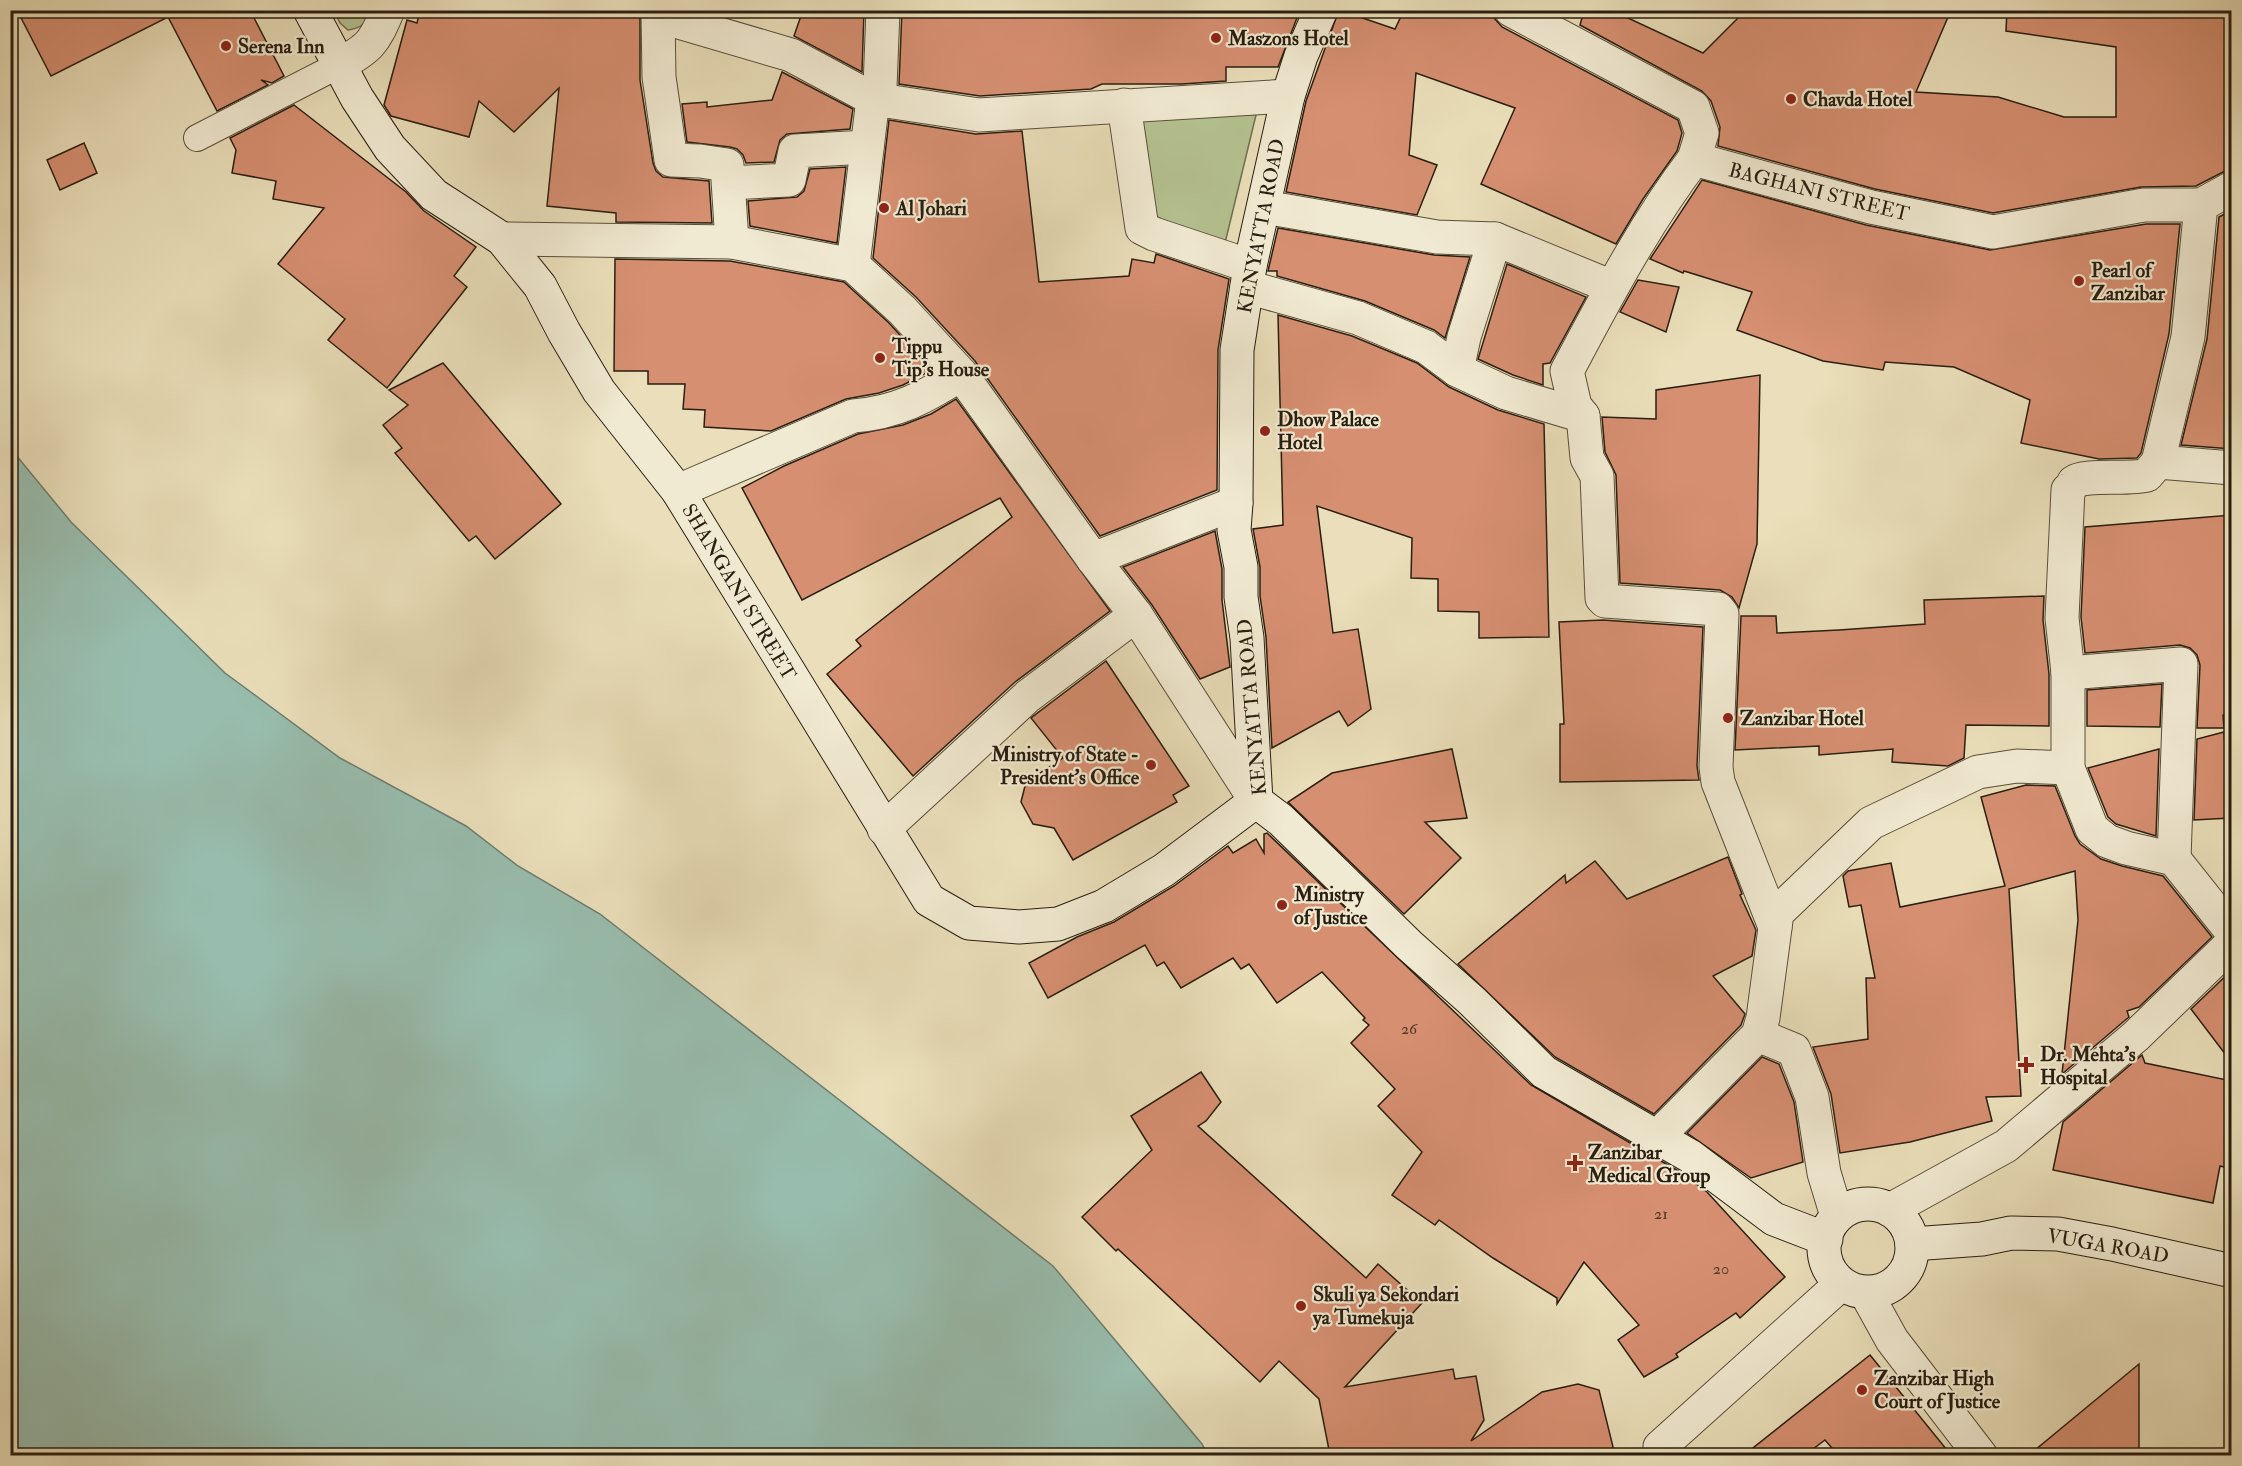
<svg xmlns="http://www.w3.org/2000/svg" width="2242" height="1466" font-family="'IM FELL Double Pica',serif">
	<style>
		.green { fill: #b5c291; stroke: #6f7050; stroke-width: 1.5 }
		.water { fill: #98bdae; stroke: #6c7d6f; stroke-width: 1.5 }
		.building { fill: #d68f71; stroke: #291e10; stroke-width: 1.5 }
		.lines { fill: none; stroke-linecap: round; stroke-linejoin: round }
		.lane-casing { stroke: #594e3a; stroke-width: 28 }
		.street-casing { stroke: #594e3a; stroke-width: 35 }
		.secondary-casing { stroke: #291e10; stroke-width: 35 }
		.lane { stroke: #f1ead2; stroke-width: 26 }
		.street { stroke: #f1ead2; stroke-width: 33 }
		.secondary { stroke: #f1ead2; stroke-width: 33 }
		.poi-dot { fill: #8f2418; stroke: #f1ead2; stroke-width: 2 }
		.labels { text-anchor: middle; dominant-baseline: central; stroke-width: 4.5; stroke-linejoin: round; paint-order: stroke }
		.number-label { font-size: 16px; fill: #543a28 }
		.poi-label { font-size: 20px; font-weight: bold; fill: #291e10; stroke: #f1ead2; text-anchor: start }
		.street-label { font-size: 20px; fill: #291e10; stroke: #f1ead2 }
	</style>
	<rect width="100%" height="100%" fill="#eadfba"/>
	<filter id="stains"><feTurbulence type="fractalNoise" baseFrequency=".00333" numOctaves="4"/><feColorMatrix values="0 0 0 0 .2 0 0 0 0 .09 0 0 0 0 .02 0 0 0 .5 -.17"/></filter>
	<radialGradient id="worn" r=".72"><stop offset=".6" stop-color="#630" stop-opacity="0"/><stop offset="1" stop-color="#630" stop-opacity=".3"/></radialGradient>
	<!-- green -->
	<g class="green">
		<path d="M334 11H372C366 23 362 28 348 30L340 23Z"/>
		<polygon points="1136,109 1257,111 1225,243 1155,217"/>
	</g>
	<!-- water -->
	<polygon class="water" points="11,449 71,522 225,673 340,758 466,826 518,866 600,914 1053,1266 1202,1444 1208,1455 11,1455"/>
	<!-- building -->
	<g class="building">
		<polygon points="17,10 250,10 284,76 272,83 261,80 268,85 217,111 168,17 51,76"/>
		<polygon points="420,10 640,10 640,80 653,163 656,171 663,177 709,181 712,223 616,222 616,213 547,206 559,88 514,132 479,101 469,137 391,116 384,105 407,20 417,23"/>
		<polygon points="803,10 864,10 862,72 794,36"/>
		<polygon points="902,10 1300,10 1278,67 1226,67 1226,81 1182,84 1102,84 1091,89 980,96 899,84"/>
		<polygon points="1339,10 1395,29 1404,10 1492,10 1495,19 1502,27 1678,120 1682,133 1677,151 1643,199 1616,244 1481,184 1515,108 1416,73 1409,155 1437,165 1417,215 1286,192 1306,101"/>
		<polygon points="1584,10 1611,10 1703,53 1746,10 1951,10 1916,92 1998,97 2064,117 2116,117 2116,47 2006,31 2007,10 2232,10 2232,169 2223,172 2196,186 2141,187 1993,213 1875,189 1718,146 1720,127 1711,101 1702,91 1580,25"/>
		<polygon points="782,72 853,109 850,129 787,134 780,140 774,162 746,163 743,155 737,149 730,147 687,142 682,104 707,102 707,107 772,100"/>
		<polygon points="294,105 406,192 424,211 476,247 454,276 467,287 387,388 328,340 345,319 278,264 324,208 273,199 276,181 232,173 236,150 230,138"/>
		<polygon points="889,120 976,134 1022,131 1039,282 1129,276 1132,259 1154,263 1156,254 1229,279 1218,350 1217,490 1100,536 975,361 916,297 873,258"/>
		<polygon points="84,143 97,173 60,190 47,160"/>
		<polygon points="846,167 837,243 750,226 748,201 797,197 804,191 810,169"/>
		<polygon points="1702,180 1866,225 1990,250 2146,224 2180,224 2169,334 2141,453 2137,458 2099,459 2021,443 2030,400 1954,367 1885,362 1883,370 1823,361 1737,330 1752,292 1684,271 1683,273 1650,259"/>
		<polygon points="2232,210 2232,449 2181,445 2207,339 2219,217"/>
		<polygon points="1278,228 1434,255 1470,257 1445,338 1434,330 1365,301 1277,276 1277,271 1268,271"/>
		<polygon points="615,259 730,261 844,282 889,323 932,370 903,385 879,393 846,399 771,431 704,427 705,410 683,409 685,384 648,384 648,371 614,371"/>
		<polygon points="1507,264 1586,297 1550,363 1543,364 1543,385 1513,375 1478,359"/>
		<polygon points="1638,280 1679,287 1666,332 1620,312"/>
		<polygon points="1278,315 1352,336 1417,363 1449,387 1498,410 1544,424 1549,637 1479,638 1479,612 1438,611 1438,579 1411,578 1412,538 1317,506 1333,633 1358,629 1371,709 1348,726 1339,711 1272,748 1266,637 1260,596 1260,567 1253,529 1283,525"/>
		<polygon points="443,363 561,504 495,559 476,536 469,541 395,453 402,448 383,425 408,405 389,390"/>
		<polygon points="1760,375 1757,544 1739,608 1732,597 1720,590 1620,583 1616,475 1605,452 1602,417 1656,419 1656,390"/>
		<polygon points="956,399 1110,611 1015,682 913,776 827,674 861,646 856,640 1012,517 1000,498 802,600 742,488 784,466 858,434 903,425 931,414"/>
		<polygon points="2232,515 2232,713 2223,715 2224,728 2197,728 2200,665 2197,655 2190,648 2180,645 2085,653 2081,617 2085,527"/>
		<polygon points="1215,531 1222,569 1222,600 1230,667 1200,679 1152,605 1123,567"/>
		<polygon points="2044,596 2043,620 2049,674 2049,726 1966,725 1964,758 1948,766 1892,762 1893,749 1819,755 1819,746 1735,750 1741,616 1776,616 1777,633 1839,630 1925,624 1924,600"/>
		<polygon points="1603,620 1703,627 1697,766 1699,780 1560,782 1560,724 1564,724 1559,622"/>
		<polygon points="1106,661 1189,786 1173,795 1177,802 1073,860 1054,828 1033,824 1021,802 1026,782 1063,758 1031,718"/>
		<polygon points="2162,684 2160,727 2087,726 2087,690"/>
		<polygon points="2224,732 2230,818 2194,820 2197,739"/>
		<polygon points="1452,749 1467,818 1425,822 1461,858 1404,914 1288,802 1332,773"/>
		<polygon points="2159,749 2156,836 2116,824 2108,817 2088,768"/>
		<polygon points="2026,785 2055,786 2075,836 2080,844 2101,859 2122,866 2163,876 2212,937 2139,1007 2127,1011 2129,1017 2123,1022 2062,1074 2078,920 2075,871 2009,889 2021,1096 1986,1097 1992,1121 1910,1142 1840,1153 1831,1094 1813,1047 1868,1039 1866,978 1875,978 1861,905 1849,907 1843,876 1848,871 1891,863 1900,907 2005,886 1981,797"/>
		<polygon points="1267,833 1531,1085 1680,1172 1707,1192 1785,1277 1740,1318 1736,1313 1676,1354 1678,1357 1644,1377 1618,1340 1639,1325 1584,1262 1557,1304 1557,1298 1493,1258 1439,1220 1435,1225 1392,1195 1422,1152 1378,1106 1395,1089 1351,1043 1369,1025 1363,1020 1365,1018 1322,972 1277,1003 1249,964 1241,969 1233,958 1181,988 1164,962 1157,966 1145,945 1048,998 1029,963 1077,937 1114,922 1174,886 1228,846 1233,853 1256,839 1264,853 1264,834"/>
		<polygon points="1728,857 1742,894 1740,895 1756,930 1752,956 1713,976 1745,1014 1741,1025 1654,1114 1555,1057 1458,964 1565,875 1566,883 1595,861 1627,899"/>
		<polygon points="2232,970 2232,1063 2191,1009"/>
		<polygon points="2142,1055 2145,1063 2232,1081 2232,1169 2220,1166 2213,1203 2053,1170 2063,1122"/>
		<polygon points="1762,1057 1779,1064 1794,1102 1803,1162 1751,1178 1687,1133"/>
		<polygon points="1201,1072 1221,1102 1206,1121 1198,1126 1366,1278 1378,1264 1422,1303 1345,1387 1453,1369 1455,1379 1476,1376 1484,1420 1471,1441 1542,1392 1578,1384 1599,1390 1615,1455 1330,1455 1319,1399 1279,1361 1260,1382 1118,1249 1116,1251 1082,1217 1152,1150 1131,1116"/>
		<polygon points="1870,1355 1951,1455 1838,1455 1825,1440 1805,1455 1744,1455"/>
		<polygon points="2139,1364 2139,1455 2029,1455"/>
	</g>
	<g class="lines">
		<!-- lane casing -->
		<g class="lane-casing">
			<polyline id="lane" points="197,138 339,65"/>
		</g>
		<!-- street casing -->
		<g class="street-casing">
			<g id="street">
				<polyline points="1511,10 1693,107 1702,133 1694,159 1871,207 1993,232 2144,205 2201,205"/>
				<path d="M339 65C370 48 374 43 388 10"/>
				<polyline points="1124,105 1142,228 1154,234 1250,266"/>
				<path d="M1694 159C1644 225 1606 298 1567 371L1575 406 1583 416 1587 458 1597 476 1602 598 1605 601 1718 609 1722 614 1716 767 1718 782 1775 927"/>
				<polyline points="729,183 789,180 795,151 867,147"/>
				<path d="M2232 188 2201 205 2188 337 2158 462 2147 475C2131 480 2084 474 2074 482 2074 483 2069 490 2068 490L2062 618 2068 673V768L2092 829 2107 841 2126 848 2174 859 2232 932"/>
				<polyline points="1264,207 1437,237 1495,239 1612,287"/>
				<polyline points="502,239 732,242 853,265 902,310 961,374 1093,559 1136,615 1256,801"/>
				<polyline points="732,242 727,165 700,161 671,160 659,77 658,16 791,55 873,99 880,87 883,10"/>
				<polyline points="853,265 873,99 979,115 1288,96"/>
				<polyline points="1247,287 1358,318 1426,347 1457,370 1506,393 1583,416"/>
				<polyline points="1457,370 1464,337 1495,239"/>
				<polyline points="2158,462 2232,468"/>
				<path d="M678 491 853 416C896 413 926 397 961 374"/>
				<polyline points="1093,559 1236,503"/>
				<polyline points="2068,673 2181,664 2174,859"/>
				<polyline points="884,829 1028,696 1136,615"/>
				<polyline points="1758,1035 1794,1050 1812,1097 1824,1173 1837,1216"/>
				<polyline points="1657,1137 1758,1035 1763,1018 1777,913 1871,823 1978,772 2017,766 2068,768"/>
				<polyline points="1890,1210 2006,1146 2136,1036 2232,943"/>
				<polyline points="1866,1293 1892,1340 1981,1456"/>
				<polyline points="1662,1456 1660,1447 1841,1284"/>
			</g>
		</g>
		<!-- secondary casing -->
		<g class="secondary-casing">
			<g id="secondary">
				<polyline points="310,10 357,98 390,148 434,195 502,239 540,286 564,332 599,391 678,491 929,900 969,923 1019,927 1058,924 1104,906 1164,870 1256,801"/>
				<polyline points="1321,10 1301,56 1288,96 1250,266 1237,350 1236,503 1234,530 1241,567 1241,597 1247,638 1256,801 1281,820 1409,945 1472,1001 1544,1072 1690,1156 1774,1219 1826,1239"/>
				<circle cx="1868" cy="1248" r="44"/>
				<polyline points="1912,1244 1982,1239 2011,1233 2058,1234 2112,1244 2232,1271"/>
			</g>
		</g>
		<!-- lane -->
		<use href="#lane" class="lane"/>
		<!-- street -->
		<use href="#street" class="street"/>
		<!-- secondary -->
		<use href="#secondary" class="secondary"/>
	</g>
	<!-- markers -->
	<g class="poi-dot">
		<circle cx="1216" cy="38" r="6"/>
		<circle cx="226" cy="46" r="6"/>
		<circle cx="1791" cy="99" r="6"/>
		<circle cx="884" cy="208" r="6"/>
		<circle cx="2079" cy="281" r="6"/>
		<circle cx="880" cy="358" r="6"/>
		<circle cx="1265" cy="431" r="6"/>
		<circle cx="1728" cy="718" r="6"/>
		<circle cx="1151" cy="765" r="6"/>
		<circle cx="1282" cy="905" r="6"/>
		<path d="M2023 1056h6v6h6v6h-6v6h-6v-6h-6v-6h6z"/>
		<path d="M1572 1154h6v6h6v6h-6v6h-6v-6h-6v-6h6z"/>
		<circle cx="1301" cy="1306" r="6"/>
		<circle cx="1862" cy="1390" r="6"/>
	</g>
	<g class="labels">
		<!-- number labels -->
		<g class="number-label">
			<text x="1409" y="1029">26</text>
			<text x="1661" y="1214">21</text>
			<text x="1721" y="1269">20</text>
		</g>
		<!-- poi labels -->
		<g class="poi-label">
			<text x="1228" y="38">Maszons Hotel</text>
			<text x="238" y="46">Serena Inn</text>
			<text x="1803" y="99">Chavda Hotel</text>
			<text x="896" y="208">Al Johari</text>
			<text x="2091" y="270">Pearl of<tspan x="2091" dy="23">Zanzibar</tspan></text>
			<text x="892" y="346">Tippu<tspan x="892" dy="23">Tip's House</tspan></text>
			<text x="1277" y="419">Dhow Palace<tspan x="1277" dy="23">Hotel</tspan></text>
			<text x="1740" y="718">Zanzibar Hotel</text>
			<text x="1139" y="754" text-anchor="end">Ministry of State -<tspan x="1139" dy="23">President's Office</tspan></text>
			<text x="1294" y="894">Ministry<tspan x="1294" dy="23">of Justice</tspan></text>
			<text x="2040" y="1054">Dr. Mehta's<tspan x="2040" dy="23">Hospital</tspan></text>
			<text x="1588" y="1152">Zanzibar<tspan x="1588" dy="23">Medical Group</tspan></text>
			<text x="1313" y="1294">Skuli ya Sekondari<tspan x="1313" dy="23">ya Tumekuja</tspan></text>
			<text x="1874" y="1378">Zanzibar High<tspan x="1874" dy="23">Court of Justice</tspan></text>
		</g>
		<!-- street labels -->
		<g class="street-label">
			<text transform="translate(1819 192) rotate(14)">BAGHANI STREET</text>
			<text transform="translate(1261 226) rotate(-79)">KENYATTA ROAD</text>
			<text transform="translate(739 592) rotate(59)">SHANGANI STREET</text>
			<text transform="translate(1252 707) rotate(-95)">KENYATTA ROAD</text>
			<text transform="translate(2108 1246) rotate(10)">VUGA ROAD</text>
		</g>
	</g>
	<!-- margin -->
	<rect width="2242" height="1466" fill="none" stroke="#eadfba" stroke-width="36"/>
	<rect x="12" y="12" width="2218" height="1442" fill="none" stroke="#291e10" stroke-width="3"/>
	<rect x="18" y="18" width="2206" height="1430" fill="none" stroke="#291e10" stroke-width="1.5"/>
	<rect width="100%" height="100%" filter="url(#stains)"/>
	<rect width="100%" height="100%" fill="url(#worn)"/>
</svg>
